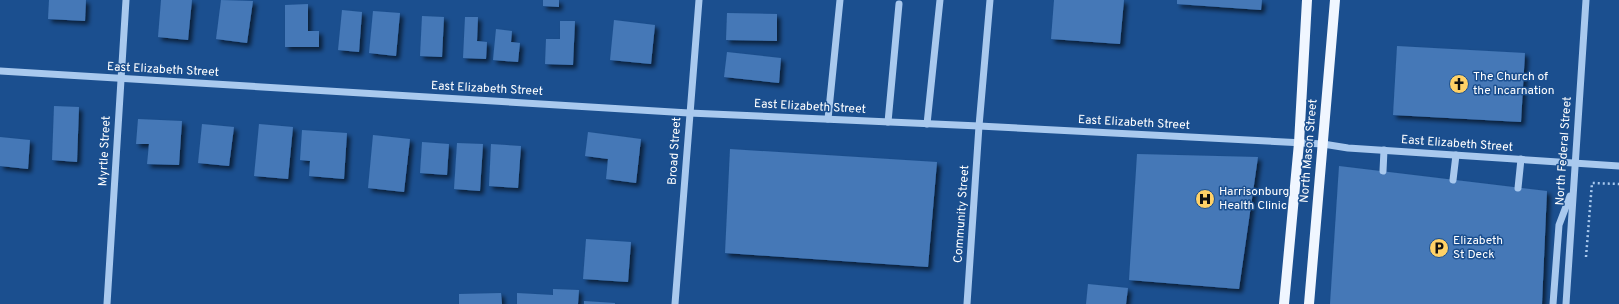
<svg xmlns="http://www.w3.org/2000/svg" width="1619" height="304" font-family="Overpass,sans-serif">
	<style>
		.building { fill: #4478b7; filter: url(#shadow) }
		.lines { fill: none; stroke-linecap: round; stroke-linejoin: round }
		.path { stroke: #a9c9ee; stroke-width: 2.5; stroke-dasharray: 2 3; stroke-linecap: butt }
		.minor { stroke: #a9c9ee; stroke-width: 7 }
		.major { stroke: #f0f6ff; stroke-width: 10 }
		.labels { text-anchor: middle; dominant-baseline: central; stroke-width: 3; stroke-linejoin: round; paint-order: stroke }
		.street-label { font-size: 12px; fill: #fff; stroke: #1b4f8f }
		.poi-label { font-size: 12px; fill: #fff; stroke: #1b4f8f; text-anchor: start }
	</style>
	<defs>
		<filter id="shadow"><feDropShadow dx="3.5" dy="3.5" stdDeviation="2" flood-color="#0009"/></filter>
	</defs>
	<rect width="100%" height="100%" fill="#1b4f8f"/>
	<!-- building -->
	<g class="building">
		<polygon points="49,0 86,0 85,21 48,19"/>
		<polygon points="161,0 192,0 188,40 158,37"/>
		<polygon points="221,0 253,1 247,43 216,39"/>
		<polygon points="543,0 559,0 559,7 543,6"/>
		<polygon points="1054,0 1124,0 1120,44 1051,39"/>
		<polygon points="1177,0 1262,0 1261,10 1177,4"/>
		<polygon points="308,4 308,31 319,31 319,47 285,47 285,5"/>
		<polygon points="342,10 362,12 359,52 338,50"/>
		<polygon points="373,11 400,13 396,56 369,53"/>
		<polygon points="727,13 777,14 777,41 726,40"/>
		<polygon points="422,16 444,17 442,57 420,56"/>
		<polygon points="465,17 478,17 477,41 487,42 486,59 463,58"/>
		<polygon points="614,20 655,25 651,64 610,60"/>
		<polygon points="560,21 575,21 573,65 545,64 546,39 560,39"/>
		<polygon points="496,29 512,31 511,42 520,43 518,62 493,60"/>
		<polygon points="1397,46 1525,53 1521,122 1393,115"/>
		<polygon points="727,52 781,58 779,83 724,77"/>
		<polygon points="54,106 79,107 77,162 52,160"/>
		<polygon points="138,119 182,121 179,165 147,164 149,144 136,144"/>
		<polygon points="202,124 234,127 229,166 198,163"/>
		<polygon points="259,124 293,127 288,179 254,176"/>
		<polygon points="302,130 347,133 344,179 309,176 310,161 300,160"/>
		<polygon points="588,132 641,139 636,183 606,179 608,159 585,156"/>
		<polygon points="373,135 410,139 404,192 368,188"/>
		<polygon points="0,137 30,140 28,169 0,166"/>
		<polygon points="422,142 449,144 447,175 420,173"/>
		<polygon points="457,143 483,144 480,191 454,189"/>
		<polygon points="491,144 521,146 518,188 489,186"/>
		<polygon points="730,149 937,162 928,267 725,253"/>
		<polygon points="1137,154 1258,157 1239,289 1129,280"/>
		<polygon points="1339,166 1547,191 1542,304 1330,304"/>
		<polygon points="586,239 631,242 628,282 583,279"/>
		<polygon points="1088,284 1128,288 1126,304 1086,304"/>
		<polygon points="553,289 579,290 578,304 517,304 517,293 553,295"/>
		<polygon points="501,293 502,304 459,304 459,294"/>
		<polygon points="584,301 615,303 615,304 584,304"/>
	</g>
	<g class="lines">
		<!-- path -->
		<polyline class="path" points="1586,257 1592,183 1619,184"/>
		<!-- minor -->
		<g class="minor">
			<polyline points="0,71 689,113 979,126 1323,144 1348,148 1619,166"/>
			<polyline points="828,119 840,0"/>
			<polyline points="888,122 899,4"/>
			<polyline points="927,124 940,0"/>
			<polyline points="1383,171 1384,150"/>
			<polyline points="1453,180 1456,155"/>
			<polyline points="1518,188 1521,159"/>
			<polyline points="107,304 126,0"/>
			<polyline points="675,304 699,0"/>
			<polyline points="967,304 979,126 990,0"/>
			<polyline points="1553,304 1559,225 1570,196"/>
			<polyline points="1566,304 1586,0"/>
		</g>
		<!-- major -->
		<g class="major">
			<polyline points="1284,304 1299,143 1307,0"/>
			<polyline points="1309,304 1335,0"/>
		</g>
	</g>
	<!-- icons -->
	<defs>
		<g id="church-disc" transform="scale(1)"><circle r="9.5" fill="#ffd166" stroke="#1b4f8f"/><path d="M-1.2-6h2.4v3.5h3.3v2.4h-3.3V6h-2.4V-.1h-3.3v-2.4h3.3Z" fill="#111"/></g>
		<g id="hospital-disc" transform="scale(1)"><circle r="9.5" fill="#ffd166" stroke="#1b4f8f"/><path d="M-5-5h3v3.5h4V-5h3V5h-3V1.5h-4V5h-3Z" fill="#111"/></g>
		<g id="parking-disc" transform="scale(1)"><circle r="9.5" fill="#ffd166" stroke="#1b4f8f"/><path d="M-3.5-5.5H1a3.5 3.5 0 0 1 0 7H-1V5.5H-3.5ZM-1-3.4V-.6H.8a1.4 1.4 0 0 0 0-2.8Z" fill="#111"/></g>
	</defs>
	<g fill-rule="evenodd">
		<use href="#church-disc" x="1459" y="84"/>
		<use href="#hospital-disc" x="1205" y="199"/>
		<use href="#parking-disc" x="1439" y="248"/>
	</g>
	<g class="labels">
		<!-- street labels -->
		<g class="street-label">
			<text transform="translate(163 70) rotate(3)">East Elizabeth Street</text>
			<text transform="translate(487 89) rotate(3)">East Elizabeth Street</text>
			<text transform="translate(810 107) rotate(3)">East Elizabeth Street</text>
			<text transform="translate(1134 123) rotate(3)">East Elizabeth Street</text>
			<text transform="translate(1457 144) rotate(4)">East Elizabeth Street</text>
			<text transform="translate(105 151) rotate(-87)">Myrtle Street</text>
			<text transform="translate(675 151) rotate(-86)">Broad Street</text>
			<text transform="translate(1309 151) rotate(-85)">North Mason Street</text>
			<text transform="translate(1564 151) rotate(-86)">North Federal Street</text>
			<text transform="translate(962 214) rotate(-86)">Community Street</text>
		</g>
		<!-- poi labels -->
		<g class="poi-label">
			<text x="1473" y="77">The Church of<tspan x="1473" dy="14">the Incarnation</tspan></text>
			<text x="1219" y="192">Harrisonburg<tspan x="1219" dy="14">Health Clinic</tspan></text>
			<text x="1453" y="241">Elizabeth<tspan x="1453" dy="14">St Deck</tspan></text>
		</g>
	</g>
</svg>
